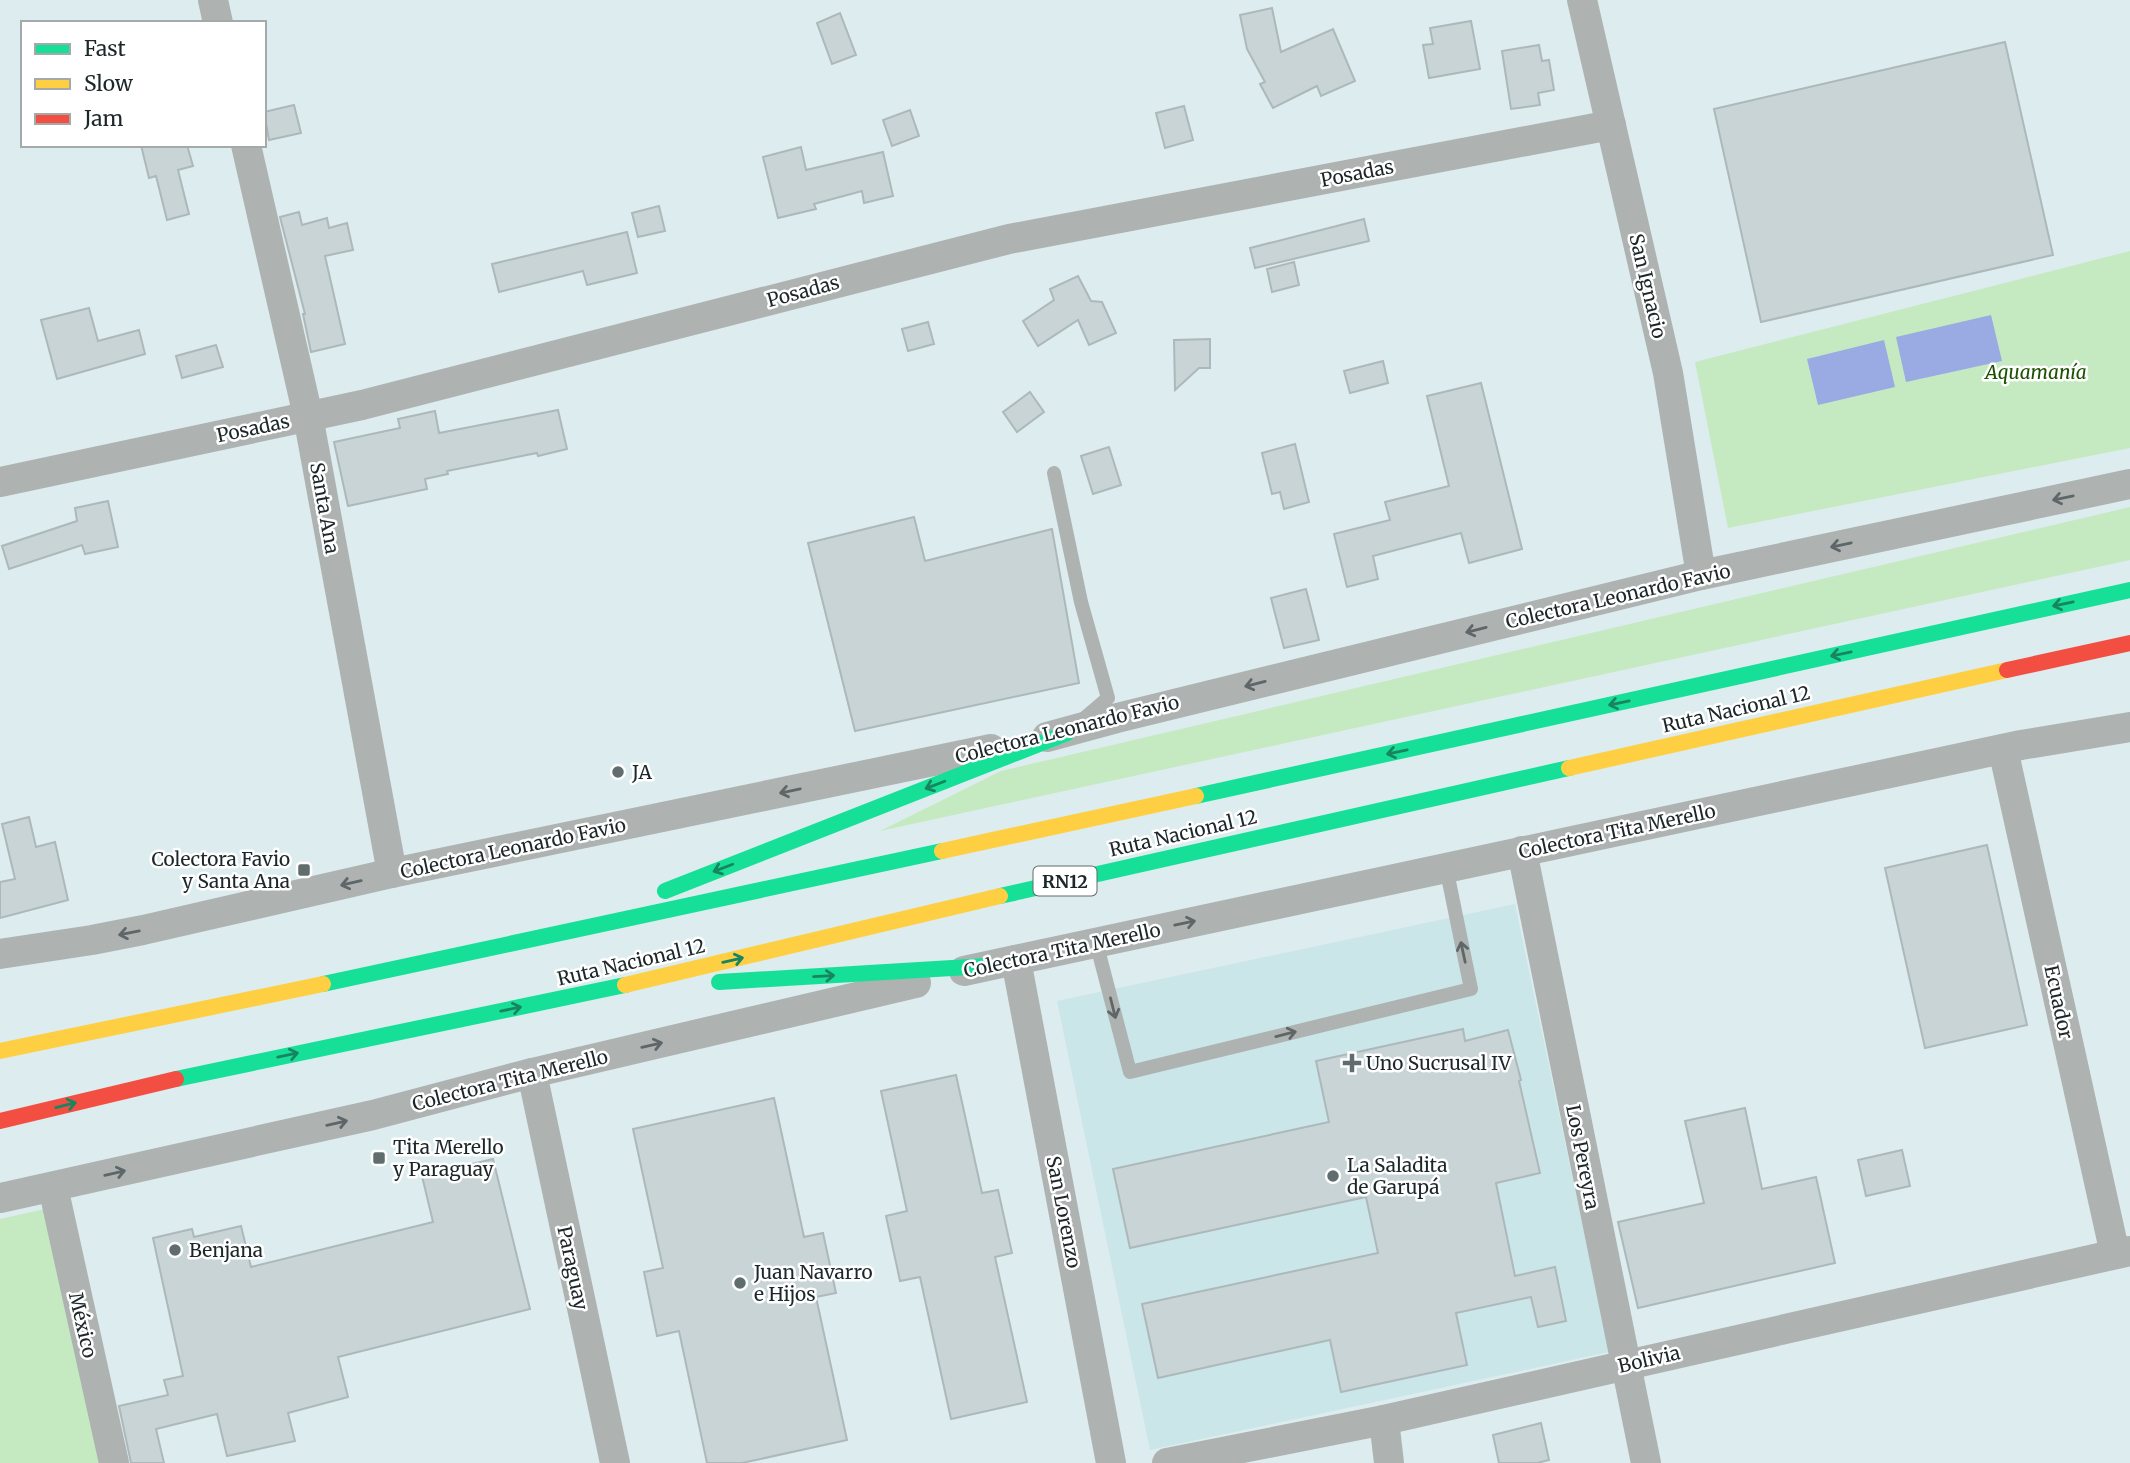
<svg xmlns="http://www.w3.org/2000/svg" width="2130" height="1463" font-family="Merriweather,serif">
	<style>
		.built { fill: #cae6e9 }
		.green { fill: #c5eac2 }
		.water { fill: #9aaae2 }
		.building { fill: #c9d4d7; stroke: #adb8bb; stroke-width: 2 }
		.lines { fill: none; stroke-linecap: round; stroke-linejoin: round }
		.lane { stroke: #aeb3b2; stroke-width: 14 }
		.street { stroke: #aeb3b2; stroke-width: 30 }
		.fast { stroke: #16e098; stroke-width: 16 }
		.slow { stroke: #ffcf43; stroke-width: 16 }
		.jam { stroke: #f24e42; stroke-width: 16 }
		.oneway { stroke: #5e6667 }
		.oneway2 { stroke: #198460 }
		.poi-dot { fill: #606c6e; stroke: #fff; stroke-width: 2.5 }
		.labels { text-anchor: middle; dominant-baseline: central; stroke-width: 5; stroke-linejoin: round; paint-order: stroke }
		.shield { fill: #fff; stroke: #606869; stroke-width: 2 }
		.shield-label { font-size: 18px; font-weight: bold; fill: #1c2729 }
		.street-label { font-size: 19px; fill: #1c2729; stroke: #fff }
		.park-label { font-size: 19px; font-style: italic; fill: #1c5100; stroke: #fff }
		.poi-label { font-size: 19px; fill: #1c2729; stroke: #fff; text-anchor: start }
	</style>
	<rect width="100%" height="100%" fill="#ddecee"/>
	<!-- built -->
	<polygon class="built" points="1515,904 1609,1352 1150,1450 1057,1001"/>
	<!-- green -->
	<g class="green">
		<polygon points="2130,251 2130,448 1728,528 1695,362"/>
		<polygon points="2130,507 2130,560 880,831 1001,771"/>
		<polygon points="45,1209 105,1463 0,1463 0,1219"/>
	</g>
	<!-- water -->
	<g class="water">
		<polygon points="1991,315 2002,361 1906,382 1896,337"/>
		<polygon points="1884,340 1895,387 1818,405 1807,359"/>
	</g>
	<!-- building -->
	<g class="building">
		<polygon points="1272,8 1281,52 1333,29 1355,81 1321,96 1317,86 1273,108 1260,84 1265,82 1247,49 1240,15"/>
		<polygon points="840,13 856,55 832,64 817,23"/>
		<polygon points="1471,21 1480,69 1429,78 1423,45 1433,44 1430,28"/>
		<polygon points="2005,42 2053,255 1761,322 1714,109"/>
		<polygon points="1539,45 1542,61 1549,60 1554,90 1538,93 1540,105 1511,109 1502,51"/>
		<polygon points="294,105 301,133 269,140 264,112"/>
		<polygon points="1184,106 1193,140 1165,148 1156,113"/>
		<polygon points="910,110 919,136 892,146 883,120"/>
		<polygon points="141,145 187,145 193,166 178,170 189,214 167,220 156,176 149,178"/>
		<polygon points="801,147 806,170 883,152 893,196 864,203 862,191 814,204 816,209 778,218 763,157"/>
		<polygon points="659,206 665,231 638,237 632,213"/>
		<polygon points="299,212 302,225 327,218 329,228 347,223 353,250 325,256 345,344 311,352 303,314 305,314 280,217"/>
		<polygon points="1364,219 1369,241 1255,268 1250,248"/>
		<polygon points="627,232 637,273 587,285 583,271 499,292 492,264"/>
		<polygon points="1294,262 1299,285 1272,292 1267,269"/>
		<polygon points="1078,276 1091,301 1102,302 1116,333 1089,345 1078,320 1038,346 1023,321 1054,300 1050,289"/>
		<polygon points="89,308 98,341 139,330 145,354 57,379 41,320"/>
		<polygon points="928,322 934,344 908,351 902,329"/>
		<polygon points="1210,339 1210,368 1199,368 1175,390 1174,340"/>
		<polygon points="216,345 223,367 182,378 176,356"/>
		<polygon points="1383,361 1388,383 1350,393 1344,371"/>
		<polygon points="1481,383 1522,549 1469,563 1461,533 1373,556 1378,579 1347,587 1334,534 1390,520 1385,502 1449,486 1427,396"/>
		<polygon points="1030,392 1044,412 1017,432 1003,412"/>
		<polygon points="558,410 567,449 538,456 537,453 447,471 448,474 425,479 427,489 348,506 334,442 400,428 398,419 435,411 439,433"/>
		<polygon points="1295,444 1309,502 1284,509 1280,492 1272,494 1262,453"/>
		<polygon points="1109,447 1121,485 1093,494 1081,456"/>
		<polygon points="108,501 118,547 85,554 82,545 9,569 2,546 77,521 75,508"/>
		<polygon points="914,517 925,561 1052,529 1079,683 855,731 808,543"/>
		<polygon points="1306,589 1319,640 1284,648 1271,598"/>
		<polygon points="29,817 36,847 55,842 68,900 0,918 0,882 15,879 2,824"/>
		<polygon points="1987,845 2027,1025 1925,1048 1885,868"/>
		<polygon points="1463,1029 1465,1041 1508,1030 1521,1080 1519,1081 1540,1173 1496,1183 1515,1276 1555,1267 1566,1321 1538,1327 1531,1297 1456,1313 1467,1365 1341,1392 1330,1340 1158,1378 1142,1304 1378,1253 1366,1197 1130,1248 1113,1169 1329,1122 1316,1061"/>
		<polygon points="956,1075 982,1193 998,1190 1012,1253 995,1257 1027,1402 951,1419 920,1277 900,1281 886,1216 907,1211 881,1091"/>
		<polygon points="774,1098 804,1237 823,1233 836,1293 816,1297 847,1440 742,1463 707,1463 679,1331 657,1336 644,1272 663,1268 633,1129"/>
		<polygon points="1745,1108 1762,1189 1816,1177 1835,1263 1638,1308 1618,1222 1704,1203 1685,1121"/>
		<polygon points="1902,1150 1910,1186 1866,1196 1858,1160"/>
		<polygon points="493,1159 530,1309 338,1357 348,1397 288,1413 295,1441 227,1456 217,1414 156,1429 164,1463 131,1463 119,1406 168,1395 164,1380 183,1376 153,1238 192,1229 194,1237 241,1226 251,1267 433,1222 422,1176"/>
		<polygon points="1541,1423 1549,1460 1537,1463 1499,1463 1493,1435"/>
	</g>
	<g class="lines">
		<!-- lane -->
		<g class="lane">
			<polyline points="1054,473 1081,602 1108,698 1081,721"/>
			<polyline points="1096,942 1130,1072 1471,989 1446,867"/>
		</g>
		<!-- street -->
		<g class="street">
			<polyline points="213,0 218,23"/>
			<polyline points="1582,0 1668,373 1701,575"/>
			<polyline points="246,145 308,416 392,873"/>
			<polyline points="0,482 362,405 1009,239 1611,125"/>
			<polyline points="1047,737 1117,718 1701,575 2130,484"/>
			<polyline points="2003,749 2115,1254"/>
			<polyline points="1522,851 1646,1463"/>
			<polyline points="0,954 92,940 143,930 392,873 991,749"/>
			<polyline points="1016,960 1111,1463"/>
			<polyline points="964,971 2021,745 2130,727"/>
			<polyline points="532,1073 615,1463"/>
			<polyline points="53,1187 114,1463"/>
			<polyline points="0,1198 373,1115 532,1073 916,983"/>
			<polyline points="1384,1420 1389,1463"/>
			<polyline points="1167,1463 1384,1420 2130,1251"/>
		</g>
		<!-- fast -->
		<g class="fast">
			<polyline points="1196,796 2130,590"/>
			<polyline points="665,891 1067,733"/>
			<polyline points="1000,896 1569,768"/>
			<polyline points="719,982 985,966"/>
			<polyline points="323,984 942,851"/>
			<polyline points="176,1079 625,985"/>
		</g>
		<!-- slow -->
		<g class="slow">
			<polyline points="1569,768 2007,670"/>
			<polyline points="942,851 1196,796"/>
			<polyline points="625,985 1000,896"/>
			<polyline points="0,1051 323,984"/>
		</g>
		<!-- jam -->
		<g class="jam">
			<polyline points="2007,670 2130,643"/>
			<polyline points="0,1121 176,1079"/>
		</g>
	</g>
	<!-- one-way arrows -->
	<defs><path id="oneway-shaft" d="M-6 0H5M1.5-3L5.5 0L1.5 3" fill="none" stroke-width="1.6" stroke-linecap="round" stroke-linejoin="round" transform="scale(1.75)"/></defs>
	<g class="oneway">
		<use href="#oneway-shaft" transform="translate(2063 498) rotate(168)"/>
		<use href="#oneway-shaft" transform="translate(1841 545) rotate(168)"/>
		<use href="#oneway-shaft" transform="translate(1476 630) rotate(166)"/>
		<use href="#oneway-shaft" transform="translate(1255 684) rotate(166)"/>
		<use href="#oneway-shaft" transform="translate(790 791) rotate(168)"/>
		<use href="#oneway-shaft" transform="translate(351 883) rotate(167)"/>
		<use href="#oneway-shaft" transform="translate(1185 923) rotate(-12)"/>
		<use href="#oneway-shaft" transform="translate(129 933) rotate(169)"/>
		<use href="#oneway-shaft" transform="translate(1463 952) rotate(-102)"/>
		<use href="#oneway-shaft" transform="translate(1113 1008) rotate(76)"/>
		<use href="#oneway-shaft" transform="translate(1286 1034) rotate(-14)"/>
		<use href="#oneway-shaft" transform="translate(652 1045) rotate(-13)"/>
		<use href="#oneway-shaft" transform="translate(337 1123) rotate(-13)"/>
		<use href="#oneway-shaft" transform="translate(115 1173) rotate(-13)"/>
	</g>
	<g class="oneway2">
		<use href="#oneway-shaft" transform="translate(2063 604) rotate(168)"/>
		<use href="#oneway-shaft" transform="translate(1841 654) rotate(168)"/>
		<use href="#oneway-shaft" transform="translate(1619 703) rotate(168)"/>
		<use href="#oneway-shaft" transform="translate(1397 752) rotate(168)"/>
		<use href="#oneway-shaft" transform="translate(935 785) rotate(159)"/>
		<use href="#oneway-shaft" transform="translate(723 868) rotate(159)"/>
		<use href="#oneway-shaft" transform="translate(733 960) rotate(-13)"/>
		<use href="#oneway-shaft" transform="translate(824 976) rotate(-3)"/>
		<use href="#oneway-shaft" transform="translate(511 1009) rotate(-12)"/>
		<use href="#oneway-shaft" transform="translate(288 1055) rotate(-12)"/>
		<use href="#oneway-shaft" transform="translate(66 1105) rotate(-14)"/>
	</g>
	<!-- markers -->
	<g class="poi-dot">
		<circle cx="618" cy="772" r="7"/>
		<rect x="297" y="863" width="14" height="14" rx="3.5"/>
		<path d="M1348.5 1052.5h7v7h7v7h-7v7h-7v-7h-7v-7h7z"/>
		<rect x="372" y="1151" width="14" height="14" rx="3.5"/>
		<circle cx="1333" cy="1176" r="7"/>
		<circle cx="175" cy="1250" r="7"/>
		<circle cx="740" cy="1283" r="7"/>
	</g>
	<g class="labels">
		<!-- shield labels -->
		<rect class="shield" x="1033.5" y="866.5" width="63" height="29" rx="5"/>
		<g class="shield-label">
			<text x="1065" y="881">RN12</text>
		</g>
		<!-- street labels -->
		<g class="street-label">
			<text transform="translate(1357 173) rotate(-11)">Posadas</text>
			<text transform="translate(1648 286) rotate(77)">San Ignacio</text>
			<text transform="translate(803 291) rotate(-15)">Posadas</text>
			<text transform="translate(253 428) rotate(-12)">Posadas</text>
			<text transform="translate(325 508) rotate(80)">Santa Ana</text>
			<text transform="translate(1618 596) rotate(-13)">Colectora Leonardo Favio</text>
			<text transform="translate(1736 709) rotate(-13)">Ruta Nacional 12</text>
			<text transform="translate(1067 729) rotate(-14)">Colectora Leonardo Favio</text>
			<text transform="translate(1617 831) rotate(-12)">Colectora Tita Merello</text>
			<text transform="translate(1183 833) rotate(-13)">Ruta Nacional 12</text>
			<text transform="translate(513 848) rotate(-12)">Colectora Leonardo Favio</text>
			<text transform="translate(1062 950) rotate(-12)">Colectora Tita Merello</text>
			<text transform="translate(631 962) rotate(-13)">Ruta Nacional 12</text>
			<text transform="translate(2059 1002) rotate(78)">Ecuador</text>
			<text transform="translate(510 1080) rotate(-14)">Colectora Tita Merello</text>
			<text transform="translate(1583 1157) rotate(79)">Los Pereyra</text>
			<text transform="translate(1064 1212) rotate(79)">San Lorenzo</text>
			<text transform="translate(573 1268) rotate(78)">Paraguay</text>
			<text transform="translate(83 1325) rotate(77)">México</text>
			<text transform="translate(1649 1359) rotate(-13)">Bolivia</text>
		</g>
		<!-- park labels -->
		<g class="park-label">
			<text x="2036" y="372">Aquamanía</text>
		</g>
		<!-- poi labels -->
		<g class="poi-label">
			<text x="632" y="772">JA</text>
			<text x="290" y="859" text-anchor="end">Colectora Favio<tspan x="290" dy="22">y Santa Ana</tspan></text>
			<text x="1366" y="1063">Uno Sucrusal IV</text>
			<text x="393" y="1147">Tita Merello<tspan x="393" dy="22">y Paraguay</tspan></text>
			<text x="1347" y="1165">La Saladita<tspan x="1347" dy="22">de Garupá</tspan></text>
			<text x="189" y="1250">Benjana</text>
			<text x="754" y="1272">Juan Navarro<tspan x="754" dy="22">e Hijos</tspan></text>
		</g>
	</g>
	<!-- legend -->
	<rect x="21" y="21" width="245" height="126" fill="#ffffff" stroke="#a4a9a9" stroke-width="2"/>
	<rect x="35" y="44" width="35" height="10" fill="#16e098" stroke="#a4a9a9" stroke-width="2"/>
	<text x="84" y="56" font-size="21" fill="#1c2729">Fast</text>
	<rect x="35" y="79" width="35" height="10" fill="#ffcf43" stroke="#a4a9a9" stroke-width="2"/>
	<text x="84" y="91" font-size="21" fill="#1c2729">Slow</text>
	<rect x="35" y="114" width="35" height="10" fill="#f24e42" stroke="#a4a9a9" stroke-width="2"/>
	<text x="84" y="126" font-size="21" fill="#1c2729">Jam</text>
</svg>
